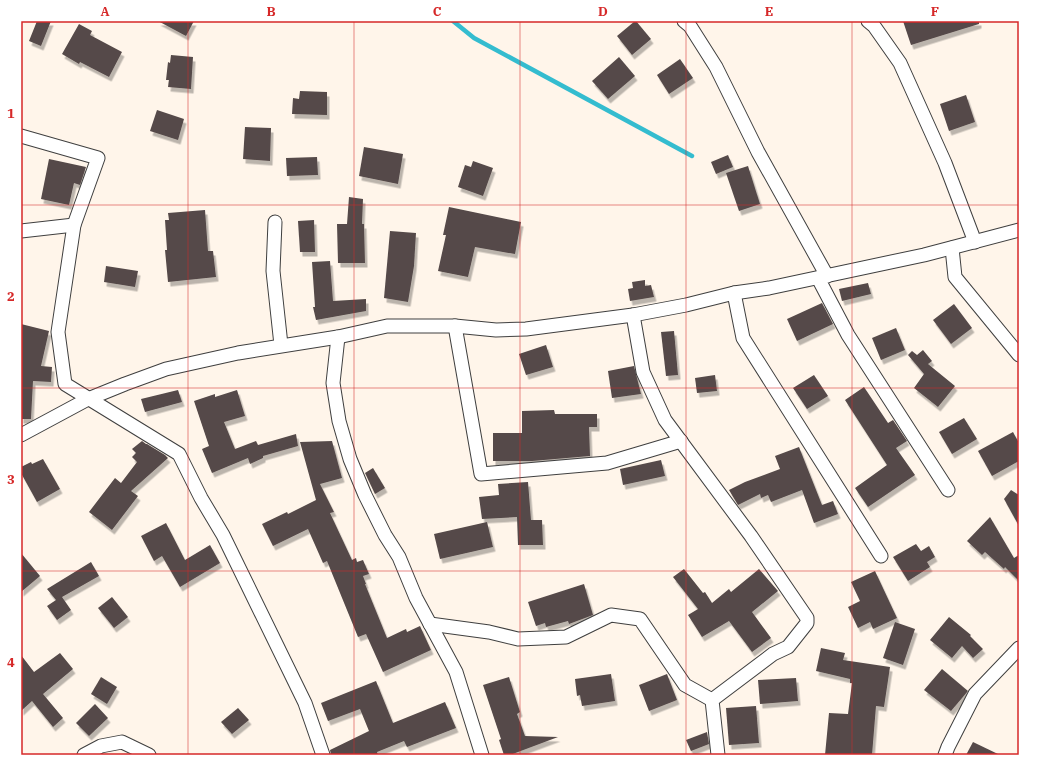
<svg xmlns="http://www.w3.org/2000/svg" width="1040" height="776" font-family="'IBM Plex Serif',serif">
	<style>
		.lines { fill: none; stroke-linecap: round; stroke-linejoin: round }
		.stream { stroke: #34bccf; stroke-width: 4.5 }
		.building { fill: #544948; filter: url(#shadow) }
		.minor-casing { stroke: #3f3f3f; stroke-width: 15 }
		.minor { stroke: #fff; stroke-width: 13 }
		.grid { fill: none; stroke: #d62828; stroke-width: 1; stroke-opacity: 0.55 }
		.neatline { fill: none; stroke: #d62828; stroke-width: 1.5 }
		.grid-label { font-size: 13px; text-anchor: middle; font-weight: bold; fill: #d62828 }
	</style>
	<defs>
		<filter id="shadow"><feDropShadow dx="2.5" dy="4.5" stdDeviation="0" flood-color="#0004"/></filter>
	</defs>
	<rect width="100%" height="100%" fill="#fff5ea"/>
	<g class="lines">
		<!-- stream -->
		<polyline class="stream" points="453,21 474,38 692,156"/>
	</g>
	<!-- building -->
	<g class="building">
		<polygon points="37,21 51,21 41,46 29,41"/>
		<polygon points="158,21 194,21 186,36"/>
		<polygon points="635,21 636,21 651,39 632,55 617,36"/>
		<polygon points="903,21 979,21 979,24 911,45"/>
		<polygon points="79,24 92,31 90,35 122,52 109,77 80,62 79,64 62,54"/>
		<polygon points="171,55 193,57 191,89 168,87 169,80 166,80 168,62 170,63"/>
		<polygon points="619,57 635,76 608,99 592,81"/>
		<polygon points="680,59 693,78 669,94 657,75"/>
		<polygon points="300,91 327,92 327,115 292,114 293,98 299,99"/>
		<polygon points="966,95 975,122 949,131 940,104"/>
		<polygon points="157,110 184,119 178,140 150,131"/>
		<polygon points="245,127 271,128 270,161 243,159"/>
		<polygon points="364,147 403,154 398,184 359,176"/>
		<polygon points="728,155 733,167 716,174 711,162"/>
		<polygon points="317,157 318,175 287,176 286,158"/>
		<polygon points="49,159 86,167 80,185 74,183 69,205 41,199"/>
		<polygon points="473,161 493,168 483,196 458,187 465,165 471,167"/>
		<polygon points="748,166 760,204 739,211 726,173"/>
		<polygon points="349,197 363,199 362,224 364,224 365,263 338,263 337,224 347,224"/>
		<polygon points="449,207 521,222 515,254 475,247 468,277 438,271 446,235 443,235"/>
		<polygon points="205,210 208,251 213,251 216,277 168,282 165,250 167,250 165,220 169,220 168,213"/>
		<polygon points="314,220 315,252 300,252 298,221"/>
		<polygon points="390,231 416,233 414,266 408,302 384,298"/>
		<polygon points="330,261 333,301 366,299 366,311 316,320 313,307 315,307 312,262"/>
		<polygon points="106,266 138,271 135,287 104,282"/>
		<polygon points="645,280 645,286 651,285 654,297 630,301 628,289 633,288 632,282"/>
		<polygon points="868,283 871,294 842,301 839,289"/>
		<polygon points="822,303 833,324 797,341 787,319"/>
		<polygon points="954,304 972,328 951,344 933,320"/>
		<polygon points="21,324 49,331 41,366 52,367 51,382 33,381 31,419 21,419"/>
		<polygon points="896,328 905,350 881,360 872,338"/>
		<polygon points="674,331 678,375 666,376 661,332"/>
		<polygon points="546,345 553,367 526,375 519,354"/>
		<polygon points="923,350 932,361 928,364 955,386 938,407 914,388 924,374 908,355 912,351 917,355"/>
		<polygon points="634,366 641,394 612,398 608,371"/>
		<polygon points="715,375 717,391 697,393 695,378"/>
		<polygon points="814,375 828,396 807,409 793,388"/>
		<polygon points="864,387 888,423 893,420 907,441 896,448 915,475 868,507 855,488 887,465 845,400"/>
		<polygon points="178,390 182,402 145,412 141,399"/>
		<polygon points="237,390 245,416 224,422 235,449 256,441 258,445 296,434 298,446 263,456 263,458 250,464 248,458 212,473 202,449 209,446 194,401 215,394 215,397"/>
		<polygon points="554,410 555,414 597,414 597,427 589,427 590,456 532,461 493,461 493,433 522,433 522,411"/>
		<polygon points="964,418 977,439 952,454 939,432"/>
		<polygon points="1013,432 1019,443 1019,461 992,476 978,451"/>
		<polygon points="142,441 146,444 147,444 165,455 168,458 131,491 138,496 112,530 89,512 115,478 121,483 137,462 132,457 136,453 132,449"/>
		<polygon points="332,441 342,478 320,484 334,512 330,513 352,560 356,558 357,562 363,560 369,574 363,576 366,584 365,584 387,638 406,629 407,632 420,626 431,650 383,672 366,634 358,637 327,561 323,563 308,529 273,546 262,524 287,512 288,514 316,500 300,442"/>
		<polygon points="799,447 822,505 833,501 838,514 814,523 802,490 771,502 768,495 761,498 760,494 738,505 729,490 745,482 780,469 775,456"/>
		<polygon points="43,459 60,489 37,502 21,473 21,467 31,462 32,464"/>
		<polygon points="661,460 665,476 623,485 620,469"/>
		<polygon points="373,468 385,488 375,494 365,473"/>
		<polygon points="528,482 531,520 542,520 543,545 518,545 517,517 482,519 479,497 499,495 498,484"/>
		<polygon points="1011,490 1019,495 1019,526 1004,499"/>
		<polygon points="990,517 1014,558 1019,555 1019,581 1005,567 1004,569 985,552 982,555 967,541"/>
		<polygon points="487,522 493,547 440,559 434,534"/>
		<polygon points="166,523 185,560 210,545 220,563 180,587 162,556 154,561 141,536"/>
		<polygon points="916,544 921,551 929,546 935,557 927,562 930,567 908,581 893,557"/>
		<polygon points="21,553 40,576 21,592"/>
		<polygon points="91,562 99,576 62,597 71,610 57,620 47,606 56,600 47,589"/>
		<polygon points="684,569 703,593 705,592 712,603 729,589 731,592 759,569 778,591 752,612 771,638 752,652 729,621 702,637 688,615 698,609 673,577"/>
		<polygon points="875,571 897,618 873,629 870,622 858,628 848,607 860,601 851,582"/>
		<polygon points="584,584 593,615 569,624 568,621 546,627 545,623 536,626 528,602"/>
		<polygon points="112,597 128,617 114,628 98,608"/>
		<polygon points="949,617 971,635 970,636 983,649 973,658 962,646 952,658 930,640"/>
		<polygon points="895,622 915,629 903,665 883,658"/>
		<polygon points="821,648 845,653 843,660 890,667 884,707 876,706 872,755 825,755 829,713 848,714 852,683 850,683 850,679 816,671"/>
		<polygon points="60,653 73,669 43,694 63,718 53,727 32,701 21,711 21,655 34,672"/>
		<polygon points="942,669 968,691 951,711 924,690"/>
		<polygon points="611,674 615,701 582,706 580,695 577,696 575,679"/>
		<polygon points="667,674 677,700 649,711 639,685"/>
		<polygon points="101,677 117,687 107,704 91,694"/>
		<polygon points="509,677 520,712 517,714 525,736 558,737 510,755 504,755 499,740 501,739 483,685"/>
		<polygon points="796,678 798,701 760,704 758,680"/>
		<polygon points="376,681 393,723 445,702 456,728 407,747 404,741 377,752 378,755 331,755 330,750 369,731 360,709 328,721 321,703"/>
		<polygon points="95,704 108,718 89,736 76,723"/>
		<polygon points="756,706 759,743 729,745 726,708"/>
		<polygon points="238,708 249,720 232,734 221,722"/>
		<polygon points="707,732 709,744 691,751 686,740"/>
		<polygon points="973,742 1000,755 966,755"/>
	</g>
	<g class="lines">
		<!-- minor casing -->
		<g class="minor-casing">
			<g id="minor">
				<polyline points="684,21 690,26 716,67 758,152 827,276"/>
				<polyline points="868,21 874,26 900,63 945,163 975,242"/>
				<polyline points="21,136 98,158 74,225 58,332 65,384 179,454 201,498 223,535 305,703 323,755"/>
				<polyline points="275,222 273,271 281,345"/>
				<polyline points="21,231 74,225"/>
				<polyline points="952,248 955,277 1019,355"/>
				<polyline points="818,278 848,335 948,490"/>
				<polyline points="734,293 743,338 881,556"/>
				<polyline points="633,315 643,372 665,420 751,536 807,618 807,623 788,647 773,654 712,700 718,755"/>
				<polyline points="455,326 481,474 607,463 681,441"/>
				<polyline points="338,337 333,383 339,421 350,459 365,495 385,535 399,557 416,598 456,672 482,755"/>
				<polyline points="21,435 88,399 125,384 166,369 238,353 338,337 387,326 455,326 496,330 526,329 633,315 686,305 734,293 769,288 924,255 1019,230"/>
				<polyline points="430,624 489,632 518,639 566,637 611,615 640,619 685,685 712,700"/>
				<polyline points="84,755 101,746 122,742 149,755"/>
				<polyline points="945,755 948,747 975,694 1019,648"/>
			</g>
		</g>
		<!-- minor -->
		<use href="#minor" class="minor"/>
	</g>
	<!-- grid -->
	<path class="grid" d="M188 21V755M354 21V755M520 21V755M686 21V755M852 21V755M21 205H1019M21 388H1019M21 571H1019"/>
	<!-- border -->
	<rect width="1040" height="776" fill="none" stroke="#ffffff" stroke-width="44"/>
	<rect x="22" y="22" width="996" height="732" class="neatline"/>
	<g class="grid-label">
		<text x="105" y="16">A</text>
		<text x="271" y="16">B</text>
		<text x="437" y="16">C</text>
		<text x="603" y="16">D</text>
		<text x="769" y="16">E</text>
		<text x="935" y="16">F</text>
		<text x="11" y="118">1</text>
		<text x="11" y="301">2</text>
		<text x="11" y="484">3</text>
		<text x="11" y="667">4</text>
	</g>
</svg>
